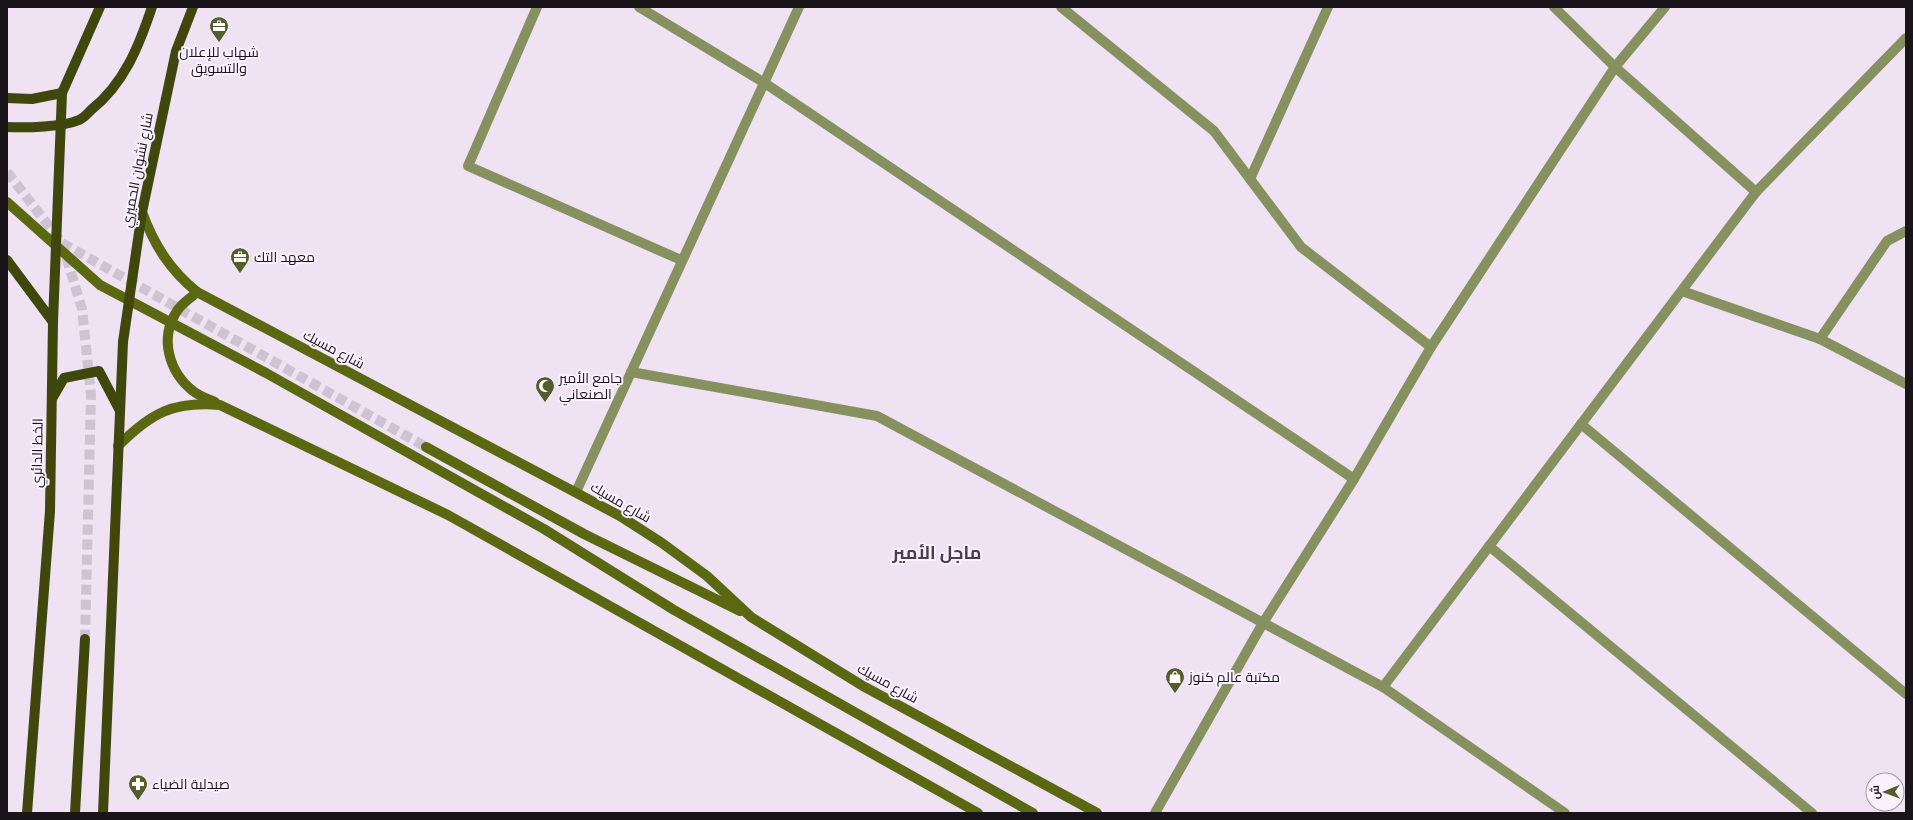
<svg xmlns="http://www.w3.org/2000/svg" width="1913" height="820" font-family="Ubuntu,Cairo,sans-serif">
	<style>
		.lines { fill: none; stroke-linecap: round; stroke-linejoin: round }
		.secondary-tunnel { stroke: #cec3d2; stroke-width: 10; stroke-dasharray: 10 5; stroke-linecap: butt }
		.primary-tunnel { stroke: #cec3d2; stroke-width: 10; stroke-dasharray: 10 5; stroke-linecap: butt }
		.street { stroke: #879160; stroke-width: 10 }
		.secondary { stroke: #5b6711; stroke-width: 10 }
		.primary { stroke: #3f470d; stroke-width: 10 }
		.labels { text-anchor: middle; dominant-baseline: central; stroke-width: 4; stroke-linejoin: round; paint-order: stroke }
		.poi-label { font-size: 14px; fill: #181419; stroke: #faf1fe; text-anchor: start }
		.street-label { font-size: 14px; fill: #181419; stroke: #faf1fe }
		.district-label { font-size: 18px; font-weight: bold; fill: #49404d; stroke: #faf1fe }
	</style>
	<rect width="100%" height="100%" fill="#eee2f3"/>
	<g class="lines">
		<!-- secondary-tunnel -->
		<polyline class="secondary-tunnel" points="62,243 426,447"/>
		<!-- primary-tunnel -->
		<polyline class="primary-tunnel" points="7,172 62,243 82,309 91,395 85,639"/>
		<!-- street -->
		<g class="street">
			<polyline points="537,7 468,166 681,260"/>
			<polyline points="639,7 763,82 1354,479"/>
			<polyline points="1061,7 1214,131 1301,247 1431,347"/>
			<polyline points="1554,7 1615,67 1756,192"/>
			<polyline points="1250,179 1328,7"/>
			<polyline points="1682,291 1820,339 1906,384"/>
			<polyline points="1820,339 1887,241 1906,231"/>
			<polyline points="631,372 877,416 1383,687 1565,813"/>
			<polyline points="1581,424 1906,694"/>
			<polyline points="576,492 799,7"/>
			<polyline points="1489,546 1812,813"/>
			<polyline points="1383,687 1756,192 1906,38"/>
			<polyline points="1155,813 1263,623 1354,479 1431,347 1615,67 1665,7"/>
		</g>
		<!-- secondary -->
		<g class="secondary">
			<polyline points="7,202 100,285 266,373 544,529 674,610 1033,813"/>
			<path d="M142 212C154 245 170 270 197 292L620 516 662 543 707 576 751 617 863 686 1097 813"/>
			<path d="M197 292C191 298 181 304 177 311 159 338 169 372 193 391 199 396 208 399 215 402"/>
			<path d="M118 446C151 413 173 401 220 405L448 515 978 813"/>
			<polyline points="426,447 584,534 740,611"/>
		</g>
		<!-- primary -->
		<g class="primary">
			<polyline points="7,98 32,99 62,93"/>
			<path d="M7 127C26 128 63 127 79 120 84 118 88 113 91 110 124 84 139 46 152 7"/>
			<polyline points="7,260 53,322"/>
			<polyline points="53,397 64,378 99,371 119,409"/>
			<polyline points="27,813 50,511 53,322 62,93 100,7"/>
			<polyline points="75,813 85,639"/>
			<polyline points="103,813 123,342 142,212 176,51 193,7"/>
		</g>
	</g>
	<!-- icons -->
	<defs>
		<g id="office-pin" transform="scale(1)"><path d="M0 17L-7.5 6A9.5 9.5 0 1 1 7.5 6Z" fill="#545d2c" stroke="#faf1fe"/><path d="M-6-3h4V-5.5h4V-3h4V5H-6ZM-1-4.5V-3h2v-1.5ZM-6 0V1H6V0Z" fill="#fff"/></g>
		<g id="mosque-pin" transform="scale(1)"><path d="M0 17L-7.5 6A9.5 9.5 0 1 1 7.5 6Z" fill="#545d2c" stroke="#faf1fe"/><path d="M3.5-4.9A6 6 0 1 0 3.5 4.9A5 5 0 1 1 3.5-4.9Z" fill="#fff"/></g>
		<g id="shop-pin" transform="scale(1)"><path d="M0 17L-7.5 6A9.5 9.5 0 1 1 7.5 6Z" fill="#545d2c" stroke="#faf1fe"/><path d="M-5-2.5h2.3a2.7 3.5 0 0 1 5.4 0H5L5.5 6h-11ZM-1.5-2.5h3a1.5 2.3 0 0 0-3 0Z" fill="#fff"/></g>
		<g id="pharmacy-pin" transform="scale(1)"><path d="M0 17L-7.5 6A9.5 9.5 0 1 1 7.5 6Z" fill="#545d2c" stroke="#faf1fe"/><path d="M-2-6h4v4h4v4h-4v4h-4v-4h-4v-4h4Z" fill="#fff"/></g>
	</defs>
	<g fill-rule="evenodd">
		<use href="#office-pin" x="219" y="26"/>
		<use href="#office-pin" x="240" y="257"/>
		<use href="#mosque-pin" x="545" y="386"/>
		<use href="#shop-pin" x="1175" y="677"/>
		<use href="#pharmacy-pin" x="138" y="784"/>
	</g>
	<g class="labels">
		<!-- poi labels -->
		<g class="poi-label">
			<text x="219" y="52" text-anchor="middle">شهاب للإعلان<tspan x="219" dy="16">والتسويق</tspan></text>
			<text x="254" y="257">معهد التك</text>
			<text x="559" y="378">جامع الأمير<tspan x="559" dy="16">الصنعاني</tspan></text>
			<text x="1189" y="677">مكتبة عالم كنوز</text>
			<text x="152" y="784">صيدلية الضياء</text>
		</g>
		<!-- street labels -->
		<g class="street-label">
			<text transform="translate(137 170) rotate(-79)">شارع نشوان الحميري</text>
			<text transform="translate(334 349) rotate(28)">شارع مسيك</text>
			<text transform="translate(37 453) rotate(-89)">الخط الدائري</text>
			<text transform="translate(621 502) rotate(30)">شارع مسيك</text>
			<text transform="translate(888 683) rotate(29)">شارع مسيك</text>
		</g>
		<!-- district labels -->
		<g class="district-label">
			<text x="937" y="552">ماجل الأمير</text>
		</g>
	</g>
	<!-- border -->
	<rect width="1913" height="820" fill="none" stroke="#181419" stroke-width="16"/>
	<!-- north arrow -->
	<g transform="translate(1885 792) rotate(269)"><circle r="19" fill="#faf1fe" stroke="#a099a2"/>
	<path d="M0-3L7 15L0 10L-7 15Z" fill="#545d2c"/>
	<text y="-6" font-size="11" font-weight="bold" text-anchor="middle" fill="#181419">ش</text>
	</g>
</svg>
